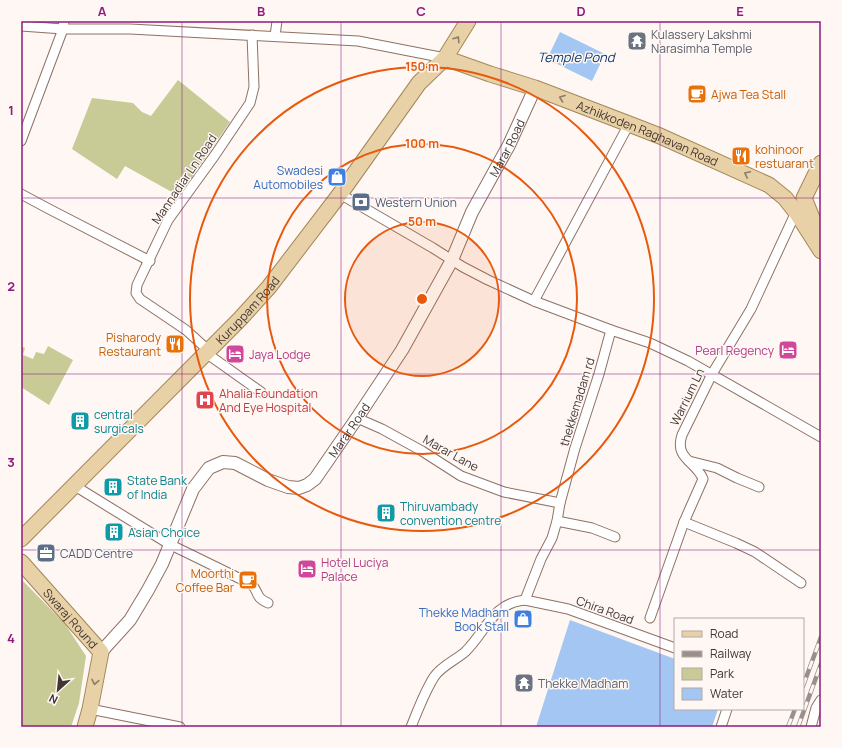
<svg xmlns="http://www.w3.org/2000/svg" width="842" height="748" font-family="Manrope,sans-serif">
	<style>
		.green { fill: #c8cb95 }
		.water { fill: #a3c6f2 }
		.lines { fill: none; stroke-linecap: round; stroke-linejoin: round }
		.minor-casing { stroke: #8f7163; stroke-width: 11 }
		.tertiary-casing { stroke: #8f7163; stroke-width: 14 }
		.primary-casing { stroke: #a48757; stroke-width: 17 }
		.minor { stroke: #fff; stroke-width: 9 }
		.tertiary { stroke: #fff; stroke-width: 12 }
		.primary { stroke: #e8d1a7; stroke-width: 15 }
		.rail-casing { stroke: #9a8f8b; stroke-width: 4.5 }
		.rail { stroke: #fef7f4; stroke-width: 3; stroke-dasharray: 9; stroke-linecap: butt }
		.oneway { stroke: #8d7c66 }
		.grid { fill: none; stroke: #8d1b7d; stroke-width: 1; stroke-opacity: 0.55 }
		.ring { fill: none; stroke: #e8590c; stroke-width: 2 }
		.labels { text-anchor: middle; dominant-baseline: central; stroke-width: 3; stroke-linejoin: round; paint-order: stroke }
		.worship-label { font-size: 12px; fill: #5b616d; stroke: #fef7f4; text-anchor: start }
		.food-label { font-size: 12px; fill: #c56008; stroke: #fef7f4; text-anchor: start }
		.street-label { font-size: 12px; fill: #433630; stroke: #fef7f4 }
		.shop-label { font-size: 12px; fill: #366cbe; stroke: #fef7f4; text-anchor: end }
		.service-label { font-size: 12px; fill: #4e5e75; stroke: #fef7f4; text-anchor: start }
		.hotel-label { font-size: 12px; fill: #b23c85; stroke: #fef7f4; text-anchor: start }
		.health-label { font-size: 12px; fill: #be3a42; stroke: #fef7f4; text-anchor: start }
		.culture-label { font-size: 12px; fill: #0d838f; stroke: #fef7f4; text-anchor: start }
		.water-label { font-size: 13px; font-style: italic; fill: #0c3b70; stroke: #fef7f4 }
		.centre { fill: #e8590c; stroke: #fef7f4; stroke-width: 2 }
		.ring-label { font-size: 12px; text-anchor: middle; font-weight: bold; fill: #e8590c; stroke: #fef7f4; stroke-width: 3; stroke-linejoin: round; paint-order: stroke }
		.neatline { fill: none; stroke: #8d1b7d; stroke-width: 1.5 }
		.grid-label { font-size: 13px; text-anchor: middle; font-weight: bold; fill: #8d1b7d }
	</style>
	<rect width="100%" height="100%" fill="#fef7f4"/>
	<!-- green -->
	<g class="green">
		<polygon points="178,80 230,122 179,196 125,166 117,179 72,149 92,98 133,103 142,112 151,116"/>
		<polygon points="21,346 25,348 23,355 33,359 36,352 44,354 48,346 73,360 49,405 21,387"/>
		<polygon points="21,579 65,624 86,656 79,703 71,727 21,727"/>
	</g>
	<!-- water -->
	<g class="water">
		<polygon points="560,32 605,54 592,81 547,59"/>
		<polygon points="570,620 675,659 675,709 718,709 712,727 536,727"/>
	</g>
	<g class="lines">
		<!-- minor casing -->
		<g class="minor-casing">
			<g id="minor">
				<polyline points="21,26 63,29 130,29 358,41 445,58"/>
				<polyline points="275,36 277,21"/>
				<polyline points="21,141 63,29 64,21"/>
				<polyline points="21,194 49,209 150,261"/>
				<polyline points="340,194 433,248 463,267 488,280 534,301 611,330 599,374 575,448 560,503 557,521 552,538 541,559 525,600"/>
				<polyline points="534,301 629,124"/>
				<polyline points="611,330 650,343 688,361 821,437"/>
				<polyline points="208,350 186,330 140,299 136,293 137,285 168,220 215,155 250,103 254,87 252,35"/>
				<polyline points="206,353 261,392"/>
				<polyline points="357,418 382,429 422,451 461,476 504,492 560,503"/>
				<polyline points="689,461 717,468 737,478 759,487"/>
				<path d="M75 486 169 544 251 584C260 592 254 597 268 603"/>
				<polyline points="557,521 592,528 615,537"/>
				<polyline points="684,522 736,543 755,552 801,583"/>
				<path d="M650 618 684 522 703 479C696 461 674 459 682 435L712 374 751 309 796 212"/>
				<polyline points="90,709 180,727"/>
				<path d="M411 727C418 710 424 693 434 677 441 666 456 660 465 652 486 632 492 603 525 600L568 609 675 648"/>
				<polyline points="721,727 727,709"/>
				<polyline points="811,727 816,708 821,700"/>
			</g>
		</g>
		<!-- tertiary casing -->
		<g class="tertiary-casing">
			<g id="tertiary">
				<path id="s1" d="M101 652 130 620 148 590 162 564 193 489 209 468 223 462 235 463 268 480 288 487 299 488 307 485 315 479 357 418 402 350 452 260 472 212 509 145 535 88"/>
			</g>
		</g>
		<!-- primary casing -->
		<g class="primary-casing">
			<g id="primary">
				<path id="s2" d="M445 58 490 74 535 88 629 124 660 136 769 185 785 198 796 212 821 251"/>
				<polyline points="821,163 804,198 812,218 821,232"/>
				<path id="s3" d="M21 539 240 319 269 287 340 194 419 83 445 58 468 21"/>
				<path id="s4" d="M21 562 101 652 90 709 85 727"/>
			</g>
		</g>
		<!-- minor -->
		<use href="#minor" class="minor"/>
		<!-- tertiary -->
		<use href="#tertiary" class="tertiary"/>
		<!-- primary -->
		<use href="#primary" class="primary"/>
		<!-- rail casing -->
		<g class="rail-casing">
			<g id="rail">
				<polyline points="803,686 821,637"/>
				<polyline points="788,727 795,709"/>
				<polyline points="798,727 821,664"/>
			</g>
		</g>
		<!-- rail -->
		<use href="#rail" class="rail"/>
	</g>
	<!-- one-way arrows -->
	<defs><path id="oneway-chevron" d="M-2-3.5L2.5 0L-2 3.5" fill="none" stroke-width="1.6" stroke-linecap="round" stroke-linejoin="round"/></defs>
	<g class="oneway">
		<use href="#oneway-chevron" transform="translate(457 39) rotate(-57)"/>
		<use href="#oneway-chevron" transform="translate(562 98) rotate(-159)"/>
		<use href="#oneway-chevron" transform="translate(747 174) rotate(-155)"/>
		<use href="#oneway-chevron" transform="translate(95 682) rotate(101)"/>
	</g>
	<!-- grid -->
	<path class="grid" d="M182 21V727M341 21V727M501 21V727M660 21V727M21 198H821M21 374H821M21 550H821"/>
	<!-- distance rings -->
	<circle cx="422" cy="299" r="77" fill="#e8590c" fill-opacity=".12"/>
	<g class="ring">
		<circle cx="422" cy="299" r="77"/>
		<circle cx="422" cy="299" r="155"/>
		<circle cx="422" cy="299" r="232"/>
	</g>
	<!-- icons -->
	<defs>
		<g id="temple-square" transform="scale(1)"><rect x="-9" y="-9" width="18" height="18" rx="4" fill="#6b7280" stroke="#fef7f4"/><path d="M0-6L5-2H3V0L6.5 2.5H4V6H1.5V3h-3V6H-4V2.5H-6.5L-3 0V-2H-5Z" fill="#fff"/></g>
		<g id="cafe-square" transform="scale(1)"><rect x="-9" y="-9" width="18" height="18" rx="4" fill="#e8710a" stroke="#fef7f4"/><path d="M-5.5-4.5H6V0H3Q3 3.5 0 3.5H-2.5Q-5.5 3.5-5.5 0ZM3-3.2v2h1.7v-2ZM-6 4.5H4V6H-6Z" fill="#fff"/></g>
		<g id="restaurant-square" transform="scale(1)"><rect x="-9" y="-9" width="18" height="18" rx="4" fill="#e8710a" stroke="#fef7f4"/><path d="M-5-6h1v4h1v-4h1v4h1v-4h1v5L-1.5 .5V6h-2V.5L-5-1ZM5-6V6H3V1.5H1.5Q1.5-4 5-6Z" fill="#fff"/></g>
		<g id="shop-square" transform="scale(1)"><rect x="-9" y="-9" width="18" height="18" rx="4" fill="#3f7fe0" stroke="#fef7f4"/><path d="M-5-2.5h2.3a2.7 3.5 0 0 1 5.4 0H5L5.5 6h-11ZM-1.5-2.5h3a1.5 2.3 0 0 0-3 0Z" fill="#fff"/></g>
		<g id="bank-square" transform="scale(1)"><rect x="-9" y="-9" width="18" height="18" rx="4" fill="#5c6f8a" stroke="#fef7f4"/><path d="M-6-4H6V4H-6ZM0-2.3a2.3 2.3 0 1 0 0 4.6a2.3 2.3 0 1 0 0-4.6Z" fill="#fff"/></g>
		<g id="hotel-square" transform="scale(1)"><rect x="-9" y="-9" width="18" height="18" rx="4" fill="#d1479c" stroke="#fef7f4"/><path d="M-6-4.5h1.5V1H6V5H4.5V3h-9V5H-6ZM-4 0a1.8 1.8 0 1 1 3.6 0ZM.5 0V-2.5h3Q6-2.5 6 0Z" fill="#fff"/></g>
		<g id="hospital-square" transform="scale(1)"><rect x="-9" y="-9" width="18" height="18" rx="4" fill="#e0444e" stroke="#fef7f4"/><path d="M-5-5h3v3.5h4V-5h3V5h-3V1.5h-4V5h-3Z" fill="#fff"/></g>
		<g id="building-square" transform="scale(1)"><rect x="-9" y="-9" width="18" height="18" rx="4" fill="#0f9aa8" stroke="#fef7f4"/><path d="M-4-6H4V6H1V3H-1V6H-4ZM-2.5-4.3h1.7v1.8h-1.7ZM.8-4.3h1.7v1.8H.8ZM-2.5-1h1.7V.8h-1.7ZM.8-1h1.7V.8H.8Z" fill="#fff"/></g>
		<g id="office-square" transform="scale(1)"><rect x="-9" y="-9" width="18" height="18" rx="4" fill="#5c6f8a" stroke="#fef7f4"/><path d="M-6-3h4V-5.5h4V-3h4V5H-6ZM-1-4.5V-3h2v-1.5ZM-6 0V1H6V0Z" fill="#fff"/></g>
	</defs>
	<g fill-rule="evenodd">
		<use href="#temple-square" x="637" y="41"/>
		<use href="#cafe-square" x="697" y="94"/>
		<use href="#restaurant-square" x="741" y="156"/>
		<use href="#shop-square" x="337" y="177"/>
		<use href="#bank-square" x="361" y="202"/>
		<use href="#restaurant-square" x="175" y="344"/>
		<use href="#hotel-square" x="788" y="350"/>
		<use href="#hotel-square" x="235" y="354"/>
		<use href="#hospital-square" x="205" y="400"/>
		<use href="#building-square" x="80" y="421"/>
		<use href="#building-square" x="113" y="487"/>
		<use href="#building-square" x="386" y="513"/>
		<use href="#building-square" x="114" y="532"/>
		<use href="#office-square" x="46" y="553"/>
		<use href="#hotel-square" x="307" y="569"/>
		<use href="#cafe-square" x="248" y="580"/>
		<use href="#shop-square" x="523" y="619"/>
		<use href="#temple-square" x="524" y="683"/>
	</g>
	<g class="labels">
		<!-- worship labels -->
		<g class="worship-label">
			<text x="651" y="34">Kulassery Lakshmi<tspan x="651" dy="14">Narasimha Temple</tspan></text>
			<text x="538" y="683">Thekke Madham</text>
		</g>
		<!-- food labels -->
		<g class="food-label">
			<text x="711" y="94">Ajwa Tea Stall</text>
			<text x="755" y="149">kohinoor<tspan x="755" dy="14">restuarant</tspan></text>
			<text x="161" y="337" text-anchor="end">Pisharody<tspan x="161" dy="14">Restaurant</tspan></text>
			<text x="234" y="573" text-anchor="end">Moorthi<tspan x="234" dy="14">Coffee Bar</tspan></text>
		</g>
		<!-- street labels -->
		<g class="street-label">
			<text stroke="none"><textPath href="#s2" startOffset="216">Azhikkoden Raghavan Road</textPath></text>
			<text stroke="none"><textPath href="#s1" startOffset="714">Marar Road</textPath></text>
			<text transform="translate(184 179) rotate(-56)">Mannadiar Ln Road</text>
			<text stroke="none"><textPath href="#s3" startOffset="322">Kuruppam Road</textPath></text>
			<text transform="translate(687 397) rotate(-64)">Warrium Ln</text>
			<text transform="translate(577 402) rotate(-73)">thekkemadam rd</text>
			<text stroke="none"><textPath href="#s1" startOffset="390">Marar Road</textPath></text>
			<text transform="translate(451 453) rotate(29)">Marar Lane</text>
			<text transform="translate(605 610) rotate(20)">Chira Road</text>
			<text stroke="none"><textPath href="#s4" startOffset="75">Swaraj Round</textPath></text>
		</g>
		<!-- shop labels -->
		<g class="shop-label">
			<text x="323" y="170">Swadesi<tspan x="323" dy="14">Automobiles</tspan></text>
			<text x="509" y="612">Thekke Madham<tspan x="509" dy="14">Book Stall</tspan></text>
		</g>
		<!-- service labels -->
		<g class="service-label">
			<text x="375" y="202">Western Union</text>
			<text x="60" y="553">CADD Centre</text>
		</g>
		<!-- hotel labels -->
		<g class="hotel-label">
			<text x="774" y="350" text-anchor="end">Pearl Regency</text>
			<text x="249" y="354">Jaya Lodge</text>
			<text x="321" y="562">Hotel Luciya<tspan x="321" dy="14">Palace</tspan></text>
		</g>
		<!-- health labels -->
		<g class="health-label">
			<text x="219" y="393">Ahalia Foundation<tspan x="219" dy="14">And Eye Hospital</tspan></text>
		</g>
		<!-- culture labels -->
		<g class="culture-label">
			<text x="94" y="414">central<tspan x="94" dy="14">surgicals</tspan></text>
			<text x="127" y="480">State Bank<tspan x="127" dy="14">of India</tspan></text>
			<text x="400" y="506">Thiruvambady<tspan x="400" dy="14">convention centre</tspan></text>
			<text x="128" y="532">Asian Choice</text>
		</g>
		<!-- water labels -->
		<g class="water-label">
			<text x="576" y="57">Temple Pond</text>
		</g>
	</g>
	<circle cx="422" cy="299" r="6" class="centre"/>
	<g class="ring-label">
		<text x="422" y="71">150 m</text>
		<text x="422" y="148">100 m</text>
		<text x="422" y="226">50 m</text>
	</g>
	<!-- border -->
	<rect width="842" height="748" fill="none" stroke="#fef7f4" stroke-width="44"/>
	<!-- legend -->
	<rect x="674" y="618" width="130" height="92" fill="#fef7f4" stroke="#b3aaa6"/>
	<rect x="682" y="631" width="20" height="6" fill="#e8d1a7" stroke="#b3aaa6"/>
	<text x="710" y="638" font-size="12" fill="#433630">Road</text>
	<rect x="682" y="651" width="20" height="6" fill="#9a8f8b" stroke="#b3aaa6"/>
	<text x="710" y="658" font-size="12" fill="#433630">Railway</text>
	<rect x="682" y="668" width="20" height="12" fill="#c8cb95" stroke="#b3aaa6"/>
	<text x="710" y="678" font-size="12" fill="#433630">Park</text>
	<rect x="682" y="688" width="20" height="12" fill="#a3c6f2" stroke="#b3aaa6"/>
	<text x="710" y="698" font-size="12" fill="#433630">Water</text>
	<!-- north arrow -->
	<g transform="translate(58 690) rotate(207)" stroke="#fef7f4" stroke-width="3" paint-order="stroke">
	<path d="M0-3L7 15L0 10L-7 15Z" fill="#433630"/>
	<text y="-6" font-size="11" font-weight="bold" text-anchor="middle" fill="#433630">N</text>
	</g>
	<rect x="22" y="22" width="798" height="704" class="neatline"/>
	<g class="grid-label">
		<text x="102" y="16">A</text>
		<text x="261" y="16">B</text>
		<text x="421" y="16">C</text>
		<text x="581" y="16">D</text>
		<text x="740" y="16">E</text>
		<text x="11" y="115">1</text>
		<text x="11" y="291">2</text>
		<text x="11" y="467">3</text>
		<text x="11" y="643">4</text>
	</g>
</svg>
